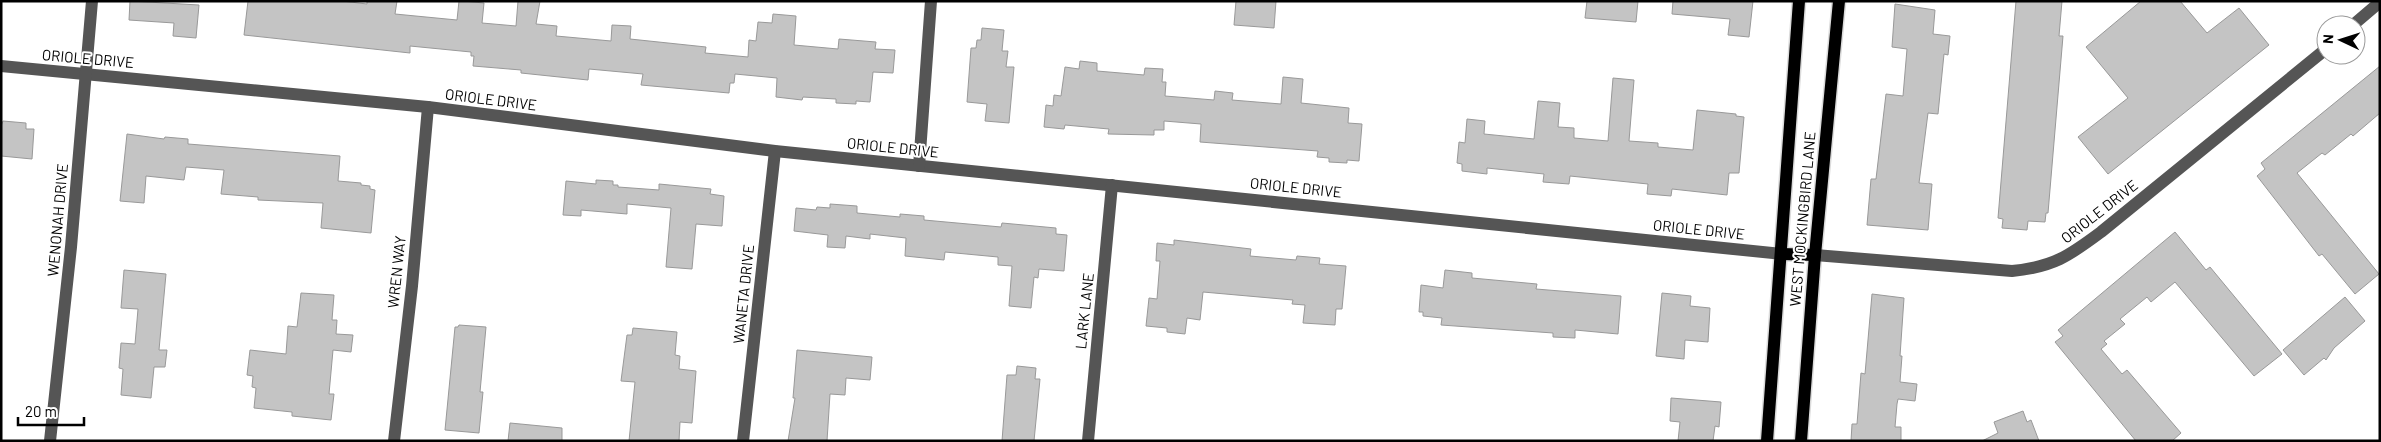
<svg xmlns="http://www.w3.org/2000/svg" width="2381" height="442" font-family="Barlow,sans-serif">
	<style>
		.building { fill: #c4c4c4; stroke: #999 }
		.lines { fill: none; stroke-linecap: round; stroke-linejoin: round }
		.major-casing { stroke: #dbdbdb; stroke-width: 15 }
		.minor { stroke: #555; stroke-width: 12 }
		.major { stroke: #000; stroke-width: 12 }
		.labels { text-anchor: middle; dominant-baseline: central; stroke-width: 4; stroke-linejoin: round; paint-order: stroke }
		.street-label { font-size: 15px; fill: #000; stroke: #fff }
	</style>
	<rect width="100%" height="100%" fill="#fff"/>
	<!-- building -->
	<g class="building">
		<polygon points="130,1 199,5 196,38 173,36 174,23 129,20"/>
		<polygon points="248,1 342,1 367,4 367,1 397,1 395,14 457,20 459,1 463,1 484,3 482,23 516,26 518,1 540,1 536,24 557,26 556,36 611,41 612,25 631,26 630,39 706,47 705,53 748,57 749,40 756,41 758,22 772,23 773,14 796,16 794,45 838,49 839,39 876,42 875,49 895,50 893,73 873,72 870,102 856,101 856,104 836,103 836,99 803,97 802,100 776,97 777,78 735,74 734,83 730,83 729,93 641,85 643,74 589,69 588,80 521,73 521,70 473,66 474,56 471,56 471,52 410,46 410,53 244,35"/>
		<polygon points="1236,1 1276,1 1274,28 1234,25"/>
		<polygon points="1587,1 1638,1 1636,22 1585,18"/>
		<polygon points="1673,1 1753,1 1749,37 1728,35 1730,19 1672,14"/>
		<polygon points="2016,1 2062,1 2059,36 2063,36 2048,213 2046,213 2045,222 2028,221 2027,230 2002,228 2003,219 1998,218"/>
		<polygon points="2141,1 2180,1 2207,33 2239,8 2269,45 2108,174 2078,137 2128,98 2086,47"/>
		<polygon points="1895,4 1935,10 1933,34 1950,36 1948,55 1944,54 1938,114 1928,113 1919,183 1932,184 1928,230 1867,225 1871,179 1876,179 1886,94 1903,96 1907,49 1892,47"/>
		<polygon points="982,28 1004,30 1002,51 1008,51 1006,67 1014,67 1009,123 985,121 987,104 967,102 971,48 976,48 977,40 981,40"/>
		<polygon points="1080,61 1097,63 1097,71 1144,75 1145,68 1163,69 1162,82 1166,82 1165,96 1214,100 1215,91 1233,93 1232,100 1281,104 1283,77 1303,79 1301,103 1349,108 1348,123 1362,124 1359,161 1347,160 1347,163 1329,162 1329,158 1317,157 1318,151 1200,142 1201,124 1164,121 1164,130 1154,130 1154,135 1108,134 1109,129 1065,125 1064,129 1044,127 1046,105 1053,106 1054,95 1061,96 1065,67 1079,69"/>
		<polygon points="2380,66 2380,113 2353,136 2351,134 2325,155 2322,153 2297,173 2379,274 2355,294 2322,254 2319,256 2257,176 2265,169 2261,163"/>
		<polygon points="1613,78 1634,80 1629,141 1658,143 1658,147 1693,150 1697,110 1736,114 1736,116 1744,117 1739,173 1729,173 1727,195 1672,189 1671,196 1647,194 1648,184 1570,176 1569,184 1543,182 1544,174 1487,168 1487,174 1462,171 1462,164 1457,163 1459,142 1465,143 1467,119 1485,121 1484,134 1534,139 1538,101 1560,103 1558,127 1574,128 1574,138 1608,141"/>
		<polygon points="3,121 26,123 26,129 34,129 32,159 1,156 1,126"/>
		<polygon points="127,134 164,139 165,137 188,139 188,144 340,156 338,181 361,183 361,185 370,186 370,189 375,190 371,233 321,228 323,203 258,200 258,197 221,194 224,170 186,167 184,180 146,176 144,203 120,201"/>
		<polygon points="596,180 613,181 613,185 618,185 618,187 659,190 659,184 711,189 710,194 724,196 722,226 696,224 692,269 666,267 671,208 627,204 627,214 581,210 581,216 563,215 566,181 596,184"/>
		<polygon points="830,204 857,206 857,213 900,217 900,214 924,216 924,220 1001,227 1002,223 1056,228 1056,234 1067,235 1064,271 1039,269 1038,278 1034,277 1031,308 1009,306 1012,266 998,265 998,257 945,252 944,260 905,256 906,238 870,234 870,239 846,236 845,248 827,247 828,235 794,231 796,208 816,210 817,207 830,208"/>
		<polygon points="2175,232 2206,270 2210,267 2282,354 2254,376 2175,282 2151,302 2147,297 2120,319 2125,324 2104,341 2107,344 2101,349 2122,374 2127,370 2181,433 2172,441 2136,441 2055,342 2063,336 2058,330"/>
		<polygon points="1174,240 1251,249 1250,256 1296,260 1297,256 1320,258 1319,264 1346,266 1342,309 1336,309 1335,325 1303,323 1305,305 1292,304 1293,300 1203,292 1200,320 1187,318 1185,334 1167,332 1167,328 1146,326 1149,298 1157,299 1160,261 1156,261 1157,243 1174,245"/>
		<polygon points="124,270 166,274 159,350 167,350 165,367 154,367 151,398 121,395 123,369 119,368 121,343 135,344 138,309 121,308"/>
		<polygon points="1445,270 1472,273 1472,278 1537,284 1536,289 1621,296 1618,334 1575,330 1575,338 1553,337 1553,333 1441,325 1442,318 1423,316 1423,312 1419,312 1421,285 1443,288"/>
		<polygon points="301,293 334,295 332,320 337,320 336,334 353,335 351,352 333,350 329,394 334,394 331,420 292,416 292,412 254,408 256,388 252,387 253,376 247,375 250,350 286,354 288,326 297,327"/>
		<polygon points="1662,293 1691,296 1690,306 1710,308 1708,342 1685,340 1684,359 1656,356"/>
		<polygon points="1872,294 1904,298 1900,356 1902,356 1900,382 1917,384 1915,401 1898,399 1897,404 1895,427 1901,427 1901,441 1851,441 1852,424 1857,424 1861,373 1865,374"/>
		<polygon points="2345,297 2365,321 2334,348 2326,360 2324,358 2304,375 2283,350"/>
		<polygon points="459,325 486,327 480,392 483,392 479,433 445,430 455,327 458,327"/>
		<polygon points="633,328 677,332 675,355 680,356 679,369 696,371 692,423 680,422 679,441 629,441 635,382 621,381 627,335 632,335"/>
		<polygon points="797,350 872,357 870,380 846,378 845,395 830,394 827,441 788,441 795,398 793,398"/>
		<polygon points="1017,366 1036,368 1035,379 1040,379 1034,441 1002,441 1007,375 1016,375"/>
		<polygon points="1671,398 1721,402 1719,427 1715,426 1713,441 1678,441 1680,422 1670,421"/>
		<polygon points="2023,411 2027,422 2031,420 2039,441 1982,441 1998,433 1994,422"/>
		<polygon points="510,423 562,428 562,441 508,441"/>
	</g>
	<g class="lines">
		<!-- major casing -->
		<g class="major-casing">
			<g id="major">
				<polyline points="1782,254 1815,255"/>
				<polyline points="1767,441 1799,1"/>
				<polyline points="1801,441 1815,255 1839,1"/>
			</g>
		</g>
		<!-- minor -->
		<g class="minor">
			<polyline points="2353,25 2380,2"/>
			<polyline points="1,66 428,107 775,151 1782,254"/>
			<polyline points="919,166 931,1"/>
			<path d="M1815 255 2012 271C2053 267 2069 256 2101 232L2326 49"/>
			<polyline points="50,441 71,247 92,1"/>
			<polyline points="394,441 412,286 428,107"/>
			<polyline points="743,441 775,151"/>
			<polyline points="1088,441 1112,185"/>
		</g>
		<!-- major -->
		<use href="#major" class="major"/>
	</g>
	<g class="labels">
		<!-- street labels -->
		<g class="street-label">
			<text transform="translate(88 58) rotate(5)">ORIOLE DRIVE</text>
			<text transform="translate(491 99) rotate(7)">ORIOLE DRIVE</text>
			<text transform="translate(893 147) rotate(6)">ORIOLE DRIVE</text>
			<text transform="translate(1296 187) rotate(6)">ORIOLE DRIVE</text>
			<text transform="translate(2099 211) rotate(-38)">ORIOLE DRIVE</text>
			<text transform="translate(1802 219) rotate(-85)">WEST MOCKINGBIRD LANE</text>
			<text transform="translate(57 220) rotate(-85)">WENONAH DRIVE</text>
			<text transform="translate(1699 229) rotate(6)">ORIOLE DRIVE</text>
			<text transform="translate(396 272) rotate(-84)">WREN WAY</text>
			<text transform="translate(743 294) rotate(-84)">WANETA DRIVE</text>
			<text transform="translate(1084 311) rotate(-84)">LARK LANE</text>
		</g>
	</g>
	<!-- border -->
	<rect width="2381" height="442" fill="none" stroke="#000000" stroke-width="5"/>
	<!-- north arrow -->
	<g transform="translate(2341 40) rotate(274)"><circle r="24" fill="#ffffff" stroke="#999999"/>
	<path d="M0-4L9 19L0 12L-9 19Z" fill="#000000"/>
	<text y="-8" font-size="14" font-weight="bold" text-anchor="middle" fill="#000000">N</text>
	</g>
	<!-- scale -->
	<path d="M18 417v8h66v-8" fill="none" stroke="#000000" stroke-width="2.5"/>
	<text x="25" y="417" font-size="15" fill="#000000" stroke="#ffffff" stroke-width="4" paint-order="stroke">20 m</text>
</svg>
